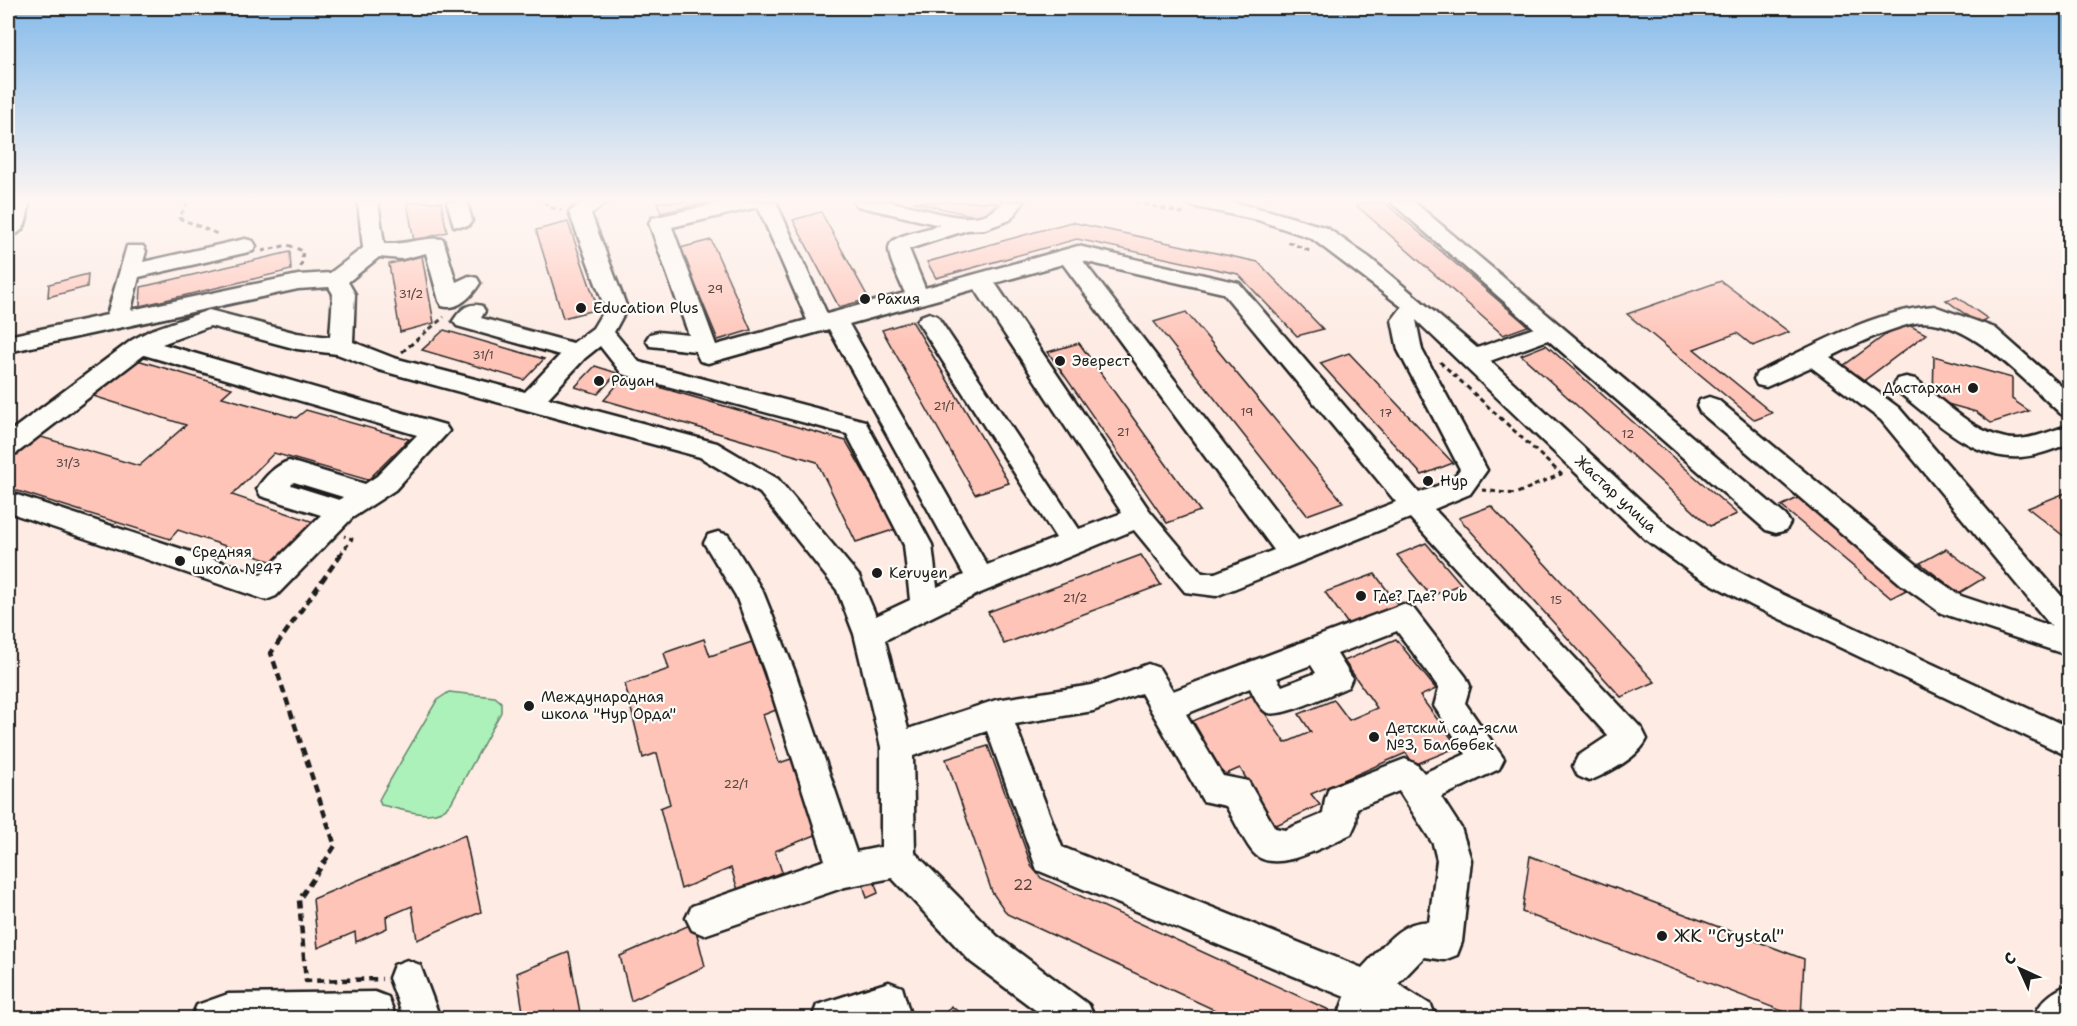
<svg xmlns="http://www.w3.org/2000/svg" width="2077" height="1026" font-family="'Shantell Sans',sans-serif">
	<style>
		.green { fill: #acf0ba; stroke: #64866b; stroke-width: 1.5 }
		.building { fill: #fec4b8; stroke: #1c1c1c; stroke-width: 1.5 }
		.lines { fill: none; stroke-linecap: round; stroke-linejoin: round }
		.minor-casing { stroke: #1c1c1c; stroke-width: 5 }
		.path-far1 { stroke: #1c1c1c; stroke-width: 3; stroke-dasharray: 5 4; stroke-linecap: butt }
		.path { stroke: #1c1c1c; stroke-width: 4.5; stroke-dasharray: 8 5; stroke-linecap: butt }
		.minor { fill: #fdfcf7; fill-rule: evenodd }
		.poi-dot { fill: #1c1c1c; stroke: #fdfcf7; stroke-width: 2 }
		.labels { text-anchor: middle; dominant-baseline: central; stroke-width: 4.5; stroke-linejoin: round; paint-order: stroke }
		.number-label { font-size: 12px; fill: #544643 }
		.poi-label { font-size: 15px; fill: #1c1c1c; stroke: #fdfcf7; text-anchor: start }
		.street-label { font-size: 15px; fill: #1c1c1c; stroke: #fdfcf7 }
		.near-number-label { font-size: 15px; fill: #544643 }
		.near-poi-label { font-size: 18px; fill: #1c1c1c; stroke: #fdfcf7; text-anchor: start }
	</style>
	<rect width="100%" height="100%" fill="#fdebe4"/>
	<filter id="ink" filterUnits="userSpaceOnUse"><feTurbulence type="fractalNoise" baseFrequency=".0167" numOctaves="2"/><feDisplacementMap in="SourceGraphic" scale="12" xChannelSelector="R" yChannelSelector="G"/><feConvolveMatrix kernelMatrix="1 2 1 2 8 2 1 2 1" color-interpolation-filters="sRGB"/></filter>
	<g filter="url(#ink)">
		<!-- green -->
		<path class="green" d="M449 692 495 697 501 702V712L451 803C436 824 403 809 381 805L379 800 382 794 437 700Z"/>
		<!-- building -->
		<g class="building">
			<polygon points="407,202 441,202 447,232 414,241"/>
			<polygon points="657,202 708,202 661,213"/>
			<polygon points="913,202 991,202 996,203 984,218"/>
			<polygon points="1364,202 1384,202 1528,326 1503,335 1356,205"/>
			<polygon points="821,212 869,299 839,307 793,220"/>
			<polygon points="568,222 598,309 563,318 536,230"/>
			<polygon points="1071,222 1258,262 1323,329 1297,336 1238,274 1077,239 936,278 927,262"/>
			<polygon points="711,240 751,330 718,340 680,248"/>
			<polygon points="290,252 291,270 140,306 141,287"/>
			<polygon points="422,256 434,323 400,332 389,264"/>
			<polygon points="88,274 87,287 48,297 49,284"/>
			<polygon points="1721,281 1789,332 1753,346 1737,333 1694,349 1772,413 1755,420 1627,314"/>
			<polygon points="1957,297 1988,319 1977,323 1946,300"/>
			<polygon points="1186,312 1343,502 1307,515 1154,322"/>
			<polygon points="912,321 1009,483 975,494 882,330"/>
			<polygon points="1903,322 1926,334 1862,382 1839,369"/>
			<polygon points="444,330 544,359 524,380 422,350"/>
			<polygon points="1079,343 1200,511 1167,523 1048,352"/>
			<polygon points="1546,345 1737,514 1710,526 1521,355"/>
			<polygon points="1349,353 1453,463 1422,475 1320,363"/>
			<polygon points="1934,356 2012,378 2012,399 2029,411 1991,423 1976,412 1933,400"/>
			<polygon points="134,359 232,388 222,397 296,418 306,410 409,439 368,480 274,453 232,495 314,522 276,563 178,530 170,539 8,488 8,460 38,436 139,466 186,425 90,395"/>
			<polygon points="595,366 617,373 598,394 575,387"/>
			<polygon points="624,377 846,441 896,529 856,542 817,462 604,400"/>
			<polygon points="2070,491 2070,541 2028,508"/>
			<polygon points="1798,498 1908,589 1891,598 1781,506"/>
			<polygon points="1491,506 1655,682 1621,697 1459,518"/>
			<polygon points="1426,543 1461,584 1431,596 1397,555"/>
			<polygon points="1946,549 1984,578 1959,593 1920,563"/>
			<polygon points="1141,555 1161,585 1004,644 988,612"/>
			<polygon points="1375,574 1399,606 1348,624 1325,592"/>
			<polygon points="704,639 710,656 752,642 776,710 763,715 779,763 797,757 823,832 775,851 782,872 738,890 731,868 681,889 660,808 670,804 657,753 643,758 625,684 669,669 664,653"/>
			<polygon points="1396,639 1436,689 1420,696 1458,747 1414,765 1406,753 1311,794 1320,805 1274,826 1240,768 1224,775 1193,721 1253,695 1285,743 1311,732 1299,714 1334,700 1349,720 1377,708 1344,661"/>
			<polygon points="988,746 1032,867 1041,878 1329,1010 1326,1018 1232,1018 1007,914 992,892 946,759"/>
			<polygon points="465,835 481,912 417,940 412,906 386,917 387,928 356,942 355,932 318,948 313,899"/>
			<polygon points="1530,856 1804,959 1801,1018 1522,912"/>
			<polygon points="873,877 878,893 867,898 862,881"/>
			<polygon points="694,923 705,966 631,1001 620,956"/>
			<polygon points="569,952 581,1018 524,1018 517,973"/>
			<polygon points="951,1006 967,1018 942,1018"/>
		</g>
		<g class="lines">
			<!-- minor casing -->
			<g class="minor-casing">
				<g id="minor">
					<path d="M9 202H29C27 219 27 233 8 237Z"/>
					<path d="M358 202H378L384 244C404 245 428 236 443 239L456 282 469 276 477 278 480 283C472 296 458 311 442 306L439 301 426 253 402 259 379 257 348 282 355 294 353 342 394 358 525 392 560 355 457 326 453 321C461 309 468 302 482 306L485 311 481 318 573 343 593 328 605 308 569 212 582 202H607L591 214 627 308 614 332 639 362 865 421 932 545 937 587 964 575 829 329 708 363 700 361 695 351 650 346 646 340 650 334 658 332 689 335 649 223 652 218 725 202H776L827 314 905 293C879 235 881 242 940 225L857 206 854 202C868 202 883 200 896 203 929 208 978 233 1003 202H1024L1010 220 985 229 967 230 909 249 925 288 1078 246 1239 283 1419 493 1452 480 1460 469 1398 350 1392 320 1402 307 1311 238 1258 220 1192 206 1189 202H1231L1270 211 1327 228 1370 258 1477 348 1534 328 1391 202H1414L1786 516 1790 523 1786 530 1776 533 1766 530 1548 340 1490 361 1665 523 1713 558 1773 590 2070 728V757L1753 606 1693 574 1645 539 1416 320 1422 350 1487 470 1470 494 1434 509 1642 729 1647 739C1638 758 1608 773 1589 781L1578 776 1573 766 1578 756 1608 736 1410 518 1216 596 1185 592 1134 530 978 594 885 640 908 729 996 700 1092 685 1148 664 1159 668 1173 691 1393 608 1403 604 1413 608 1466 677 1470 686 1465 703 1504 759 1499 769 1441 797 1461 828 1471 860 1462 942 1457 955 1444 960 1424 957 1398 984 1431 1005 1436 1018H1388L1376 1012 1373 1018H1337L1345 997 1037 870 987 731 913 756 915 853 997 936 1089 1005 1094 1018H1046L971 962 892 878 845 887 704 935 692 930 686 918 692 906 825 860 765 672 736 596 704 543 708 535 718 532 728 535 763 592 795 672 856 852 881 847V747L854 634 837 590 760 493 700 457 379 370 337 354 297 349 210 326 162 344 445 425 449 431 395 490 352 518 276 596 266 600 8 512V492L261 575 321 515 261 496 257 489C264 477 276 465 289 461L365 484 377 476 417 435 144 355 17 453 8 455V433L132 340 151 330 209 310 297 333 330 337 333 294 329 287 298 289 8 352V336L107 315 127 246H143L146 251 143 262 245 239 253 241 256 246 253 251 139 277 131 310 298 275 330 273 363 248ZM758 207 807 320 716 345 672 227ZM1083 261 1223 293 1396 502 1298 540ZM1063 264 1274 550 1215 573H1202L1149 510 995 283ZM975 289 1122 513 1079 529 937 316 929 313 921 316 917 321 1056 538 987 565 849 324ZM600 346 622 374 847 434 904 545 910 600 876 616 859 576 778 479 717 443 548 398 585 358ZM294 482 343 497 339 500 291 485ZM1397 631 1439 688 1434 706 1466 754 1424 773 1416 764 1405 759 1329 788 1325 799 1323 814 1285 830 1275 828 1248 781 1223 776 1186 714 1250 688C1254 695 1259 708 1266 712 1279 720 1332 693 1348 687L1352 678 1337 654ZM1311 665 1316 673 1282 686 1277 678ZM1141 693 1203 801 1226 806C1235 821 1242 838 1252 851 1272 878 1328 844 1351 834L1356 823 1357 808 1399 791 1433 844 1437 860 1429 922C1401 919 1380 950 1362 968L1062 847 1015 724 1093 711Z"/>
					<polygon points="447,202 467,202 472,221 468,226 454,226"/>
					<path d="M1934 306 1995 328 2070 394V417L2061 414C2026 382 1962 310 1910 324 1883 331 1855 345 1830 357L1899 408 2070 606V656L1941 613 1902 585 1700 412 1697 406 1700 400 1709 397 1718 400 1922 569 1961 596 2051 626 1881 420 1811 367 1766 387 1757 385 1754 379 1757 373C1813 346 1872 311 1934 306Z"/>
					<path d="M1906 377 1915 379C1944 401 1981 441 2019 439 2036 438 2053 430 2070 425V443C2054 449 2037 456 2021 457 1973 461 1932 418 1897 391L1894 385 1897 379Z"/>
					<polygon points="407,960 420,965 440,1018 404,1018 389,978 394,965"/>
					<polygon points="889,982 902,987 911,1018 812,1018 817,1005"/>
					<path d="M2070 984V1018H2034C2039 1001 2053 991 2070 984Z"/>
					<polygon points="375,992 388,997 393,1010 393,1018 191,1018 197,1005 228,994"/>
				</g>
			</g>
			<!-- path-far1 -->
			<g class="path-far1">
				<polyline points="188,202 179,218 220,235"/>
				<polyline points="544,202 549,207 562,210"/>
				<polyline points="1135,202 1186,214"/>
				<polyline points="1288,242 1312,252"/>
				<polyline points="262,251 288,245 303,251 301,267"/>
				<polyline points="402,352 444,317"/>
				<polyline points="1440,362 1562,475"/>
				<polyline points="1482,490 1515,494 1561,474"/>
				<polyline points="340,555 352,539 344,536"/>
			</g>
			<!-- path -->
			<polyline class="path" points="341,554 271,653 335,846 299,900 306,981 382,979"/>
			<!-- minor -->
			<use href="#minor" class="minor"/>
		</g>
	</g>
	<!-- sky -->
	<linearGradient id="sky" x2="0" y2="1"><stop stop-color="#84baea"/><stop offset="0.58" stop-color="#fef6f3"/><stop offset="1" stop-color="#fef6f3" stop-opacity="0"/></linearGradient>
	<rect width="2077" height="346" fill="url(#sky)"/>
	<!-- markers -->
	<g class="poi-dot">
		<circle cx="865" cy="299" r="6"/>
		<circle cx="581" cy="308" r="6"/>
		<circle cx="1060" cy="361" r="6"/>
		<circle cx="599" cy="381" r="6"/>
		<circle cx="1973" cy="388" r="6"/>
		<circle cx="1428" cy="481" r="6"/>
		<circle cx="180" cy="561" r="6"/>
		<circle cx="877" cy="573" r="6"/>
		<circle cx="1361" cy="596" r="6"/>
		<circle cx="529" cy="706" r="6"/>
		<circle cx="1374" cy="737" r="6"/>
		<circle cx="1662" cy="936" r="6"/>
	</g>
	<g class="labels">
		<!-- number labels -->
		<g class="number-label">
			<text x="715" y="289">29</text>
			<text x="411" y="294">31/2</text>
			<text x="483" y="355">31/1</text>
			<text x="944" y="406">21/1</text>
			<text x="1247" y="412">19</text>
			<text x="1386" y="413">17</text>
			<text x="1123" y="432">21</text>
			<text x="1628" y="434">12</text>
			<text x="68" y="463">31/3</text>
			<text x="1075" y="598">21/2</text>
			<text x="1556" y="600">15</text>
			<text x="736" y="784">22/1</text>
		</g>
		<!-- poi labels -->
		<g class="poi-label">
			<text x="877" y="299">Рахия</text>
			<text x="593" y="308">Education Plus</text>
			<text x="1072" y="361">Эверест</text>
			<text x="611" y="381">Рауан</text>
			<text x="1961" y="388" text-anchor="end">Дастархан</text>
			<text x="1440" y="481">Нур</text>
			<text x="192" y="552">Средняя<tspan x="192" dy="17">школа №47</tspan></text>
			<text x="889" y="573">Keruyen</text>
			<text x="1373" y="596">Где? Где? Pub</text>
			<text x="541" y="697">Международная<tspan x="541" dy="17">школа "Нур Орда"</tspan></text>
			<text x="1386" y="728">Детский сад-ясли<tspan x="1386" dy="17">№3, Балбөбек</tspan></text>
		</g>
		<!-- street labels -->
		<g class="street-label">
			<text transform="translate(1616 494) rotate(43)">Жастар улица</text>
		</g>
		<!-- near-number labels -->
		<g class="near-number-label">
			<text x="1023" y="885">22</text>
		</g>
		<!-- near-poi labels -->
		<g class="near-poi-label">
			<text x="1674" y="936">ЖК "Crystal"</text>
		</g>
	</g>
	<!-- margin -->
	<rect width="2077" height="1026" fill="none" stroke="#fdfcf7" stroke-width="30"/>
	<rect x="15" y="15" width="2047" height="996" fill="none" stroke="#1c1c1c" stroke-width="2" filter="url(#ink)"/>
	<!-- north arrow -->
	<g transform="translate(2020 969) rotate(315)" stroke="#fdfcf7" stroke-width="4.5" paint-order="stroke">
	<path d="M0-4.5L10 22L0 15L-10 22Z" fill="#1c1c1c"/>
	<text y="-9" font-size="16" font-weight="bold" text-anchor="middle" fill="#1c1c1c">С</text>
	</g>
</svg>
